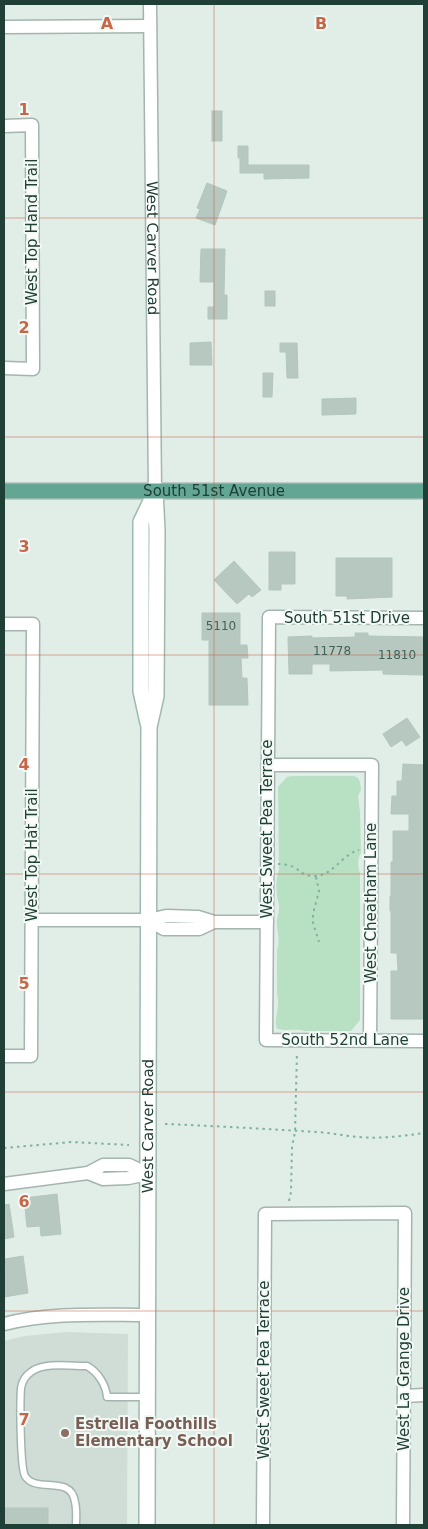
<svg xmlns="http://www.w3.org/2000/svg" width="428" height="1529" font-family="'DejaVu Sans',sans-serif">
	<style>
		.built { fill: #cfddd6 }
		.green { fill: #b8e0c2 }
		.building { fill: #b6c8c0; stroke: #b3c7be }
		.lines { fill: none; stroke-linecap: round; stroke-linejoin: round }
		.lane-casing { stroke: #a3b5ae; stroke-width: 9 }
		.street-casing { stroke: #a3b5ae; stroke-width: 15 }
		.secondary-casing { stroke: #9ebaaf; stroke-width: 18 }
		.primary-casing { stroke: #c1c9c7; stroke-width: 18 }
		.path { stroke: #7fb3a1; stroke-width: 2; stroke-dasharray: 2.5 4; stroke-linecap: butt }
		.lane { stroke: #fff; stroke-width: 6 }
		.street { stroke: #fff; stroke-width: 12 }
		.secondary { stroke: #fff; stroke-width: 15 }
		.primary { stroke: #62a693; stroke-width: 15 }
		.grid { fill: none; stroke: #c66748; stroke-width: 1; stroke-opacity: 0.55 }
		.education-dot { fill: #8d6e63; stroke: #f2f9f5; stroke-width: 2 }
		.labels { text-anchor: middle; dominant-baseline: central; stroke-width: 4; stroke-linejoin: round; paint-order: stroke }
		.number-label { font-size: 12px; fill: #466158 }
		.street-label { font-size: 15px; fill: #203f36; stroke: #f2f9f5 }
		.education-label { font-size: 15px; font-weight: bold; fill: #785e54; stroke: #f2f9f5; text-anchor: start }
		.grid-label { font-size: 16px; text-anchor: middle; font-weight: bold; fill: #c66748; stroke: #f2f9f5; stroke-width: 4; stroke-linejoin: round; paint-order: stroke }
	</style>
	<rect width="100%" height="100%" fill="#e1ede7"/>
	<!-- built -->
	<polygon class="built" points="66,1332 128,1334 127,1525 4,1525 4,1341 25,1336"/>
	<!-- green -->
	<path class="green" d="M292 776H354L358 778 360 782 361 790 358 796 360 812 361 853C357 859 358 867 360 874V1020L351 1031H304C297 1028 279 1032 277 1028 273 1020 281 1006 277 995V950C280 941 278 935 277 926 276 920 278 916 279 910 280 904 277 900 277 895 276 887 276 878 279 870L278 787 287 777Z"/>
	<!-- building -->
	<g class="building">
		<rect x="212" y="111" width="10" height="30"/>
		<polygon points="238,146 248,146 248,165 309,165 309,178 264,179 264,173 240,173 240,158 238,158"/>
		<polygon points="207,183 227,191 215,225 196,218 200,209 197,208"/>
		<polygon points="201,249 225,249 224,295 227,295 227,319 208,319 208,307 214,307 214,282 200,282"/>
		<rect x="265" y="291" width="10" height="15"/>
		<polygon points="211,342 212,365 190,365 190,343"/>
		<polygon points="280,343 297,343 298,378 287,378 286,352 280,352"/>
		<polygon points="263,373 273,373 272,397 263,397"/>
		<polygon points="356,398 356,414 322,415 322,399"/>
		<polygon points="269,552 295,552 295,584 281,584 281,590 269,590"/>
		<polygon points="336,558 392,558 392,597 347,599 347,596 336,596"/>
		<polygon points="234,561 261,590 252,597 249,594 237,604 214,580"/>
		<polygon points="202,613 240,613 240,645 247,645 248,658 241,658 242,678 247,678 248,705 209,705 209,640 202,640"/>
		<polygon points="355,633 368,633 368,636 424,637 424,675 383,674 383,670 330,671 330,664 312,664 312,674 289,674 288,637 312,636 312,638 355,637"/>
		<polygon points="407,718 420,737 406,746 402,740 391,747 383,734"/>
		<polygon points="403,764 424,765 424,1019 391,1019 391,971 398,971 397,953 391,953 391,911 390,911 390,896 391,896 391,862 393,862 393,831 409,831 409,814 391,814 392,796 397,796 397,781 402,781"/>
		<polygon points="57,1194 61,1234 41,1236 40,1226 27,1227 24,1198"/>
		<polygon points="9,1204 14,1237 4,1239 4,1205"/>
		<polygon points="23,1256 28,1293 4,1297 4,1270 6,1270 5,1259"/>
		<rect x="4" y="1508" width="44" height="17"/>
	</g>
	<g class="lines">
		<!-- lane casing -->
		<g class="lane-casing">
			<path id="lane" d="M76 1525C76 1518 77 1510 75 1502 71 1474 36 1494 25 1476 20 1466 20 1402 21 1388 22 1382 25 1376 31 1372 43 1362 71 1366 87 1366 98 1372 106 1385 107 1397H147"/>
		</g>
		<!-- street casing -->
		<g class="street-casing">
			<g id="street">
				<path id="s1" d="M150 4 155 491"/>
				<polyline points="4,27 150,26"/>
				<polyline points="4,126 32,125 33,369 4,368"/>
				<polyline points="424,618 269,617 266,1040 424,1041"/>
				<polyline points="4,624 33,624 31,1056 4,1056"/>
				<polyline points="268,765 372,765 370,1040"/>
				<polyline points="32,920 149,920 166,916 198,917 214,922 267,922"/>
				<polyline points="149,920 164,929 199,929 214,922"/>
				<polyline points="88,1173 103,1179 128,1178 148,1174"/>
				<polyline points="4,1184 88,1173 103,1165 129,1165 148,1174"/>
				<path d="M4 1324C50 1312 100 1315 147 1315"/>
				<polyline points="404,1396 424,1395"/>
				<polyline points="263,1525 265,1214 405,1213 403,1525"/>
			</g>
		</g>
		<!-- secondary casing -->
		<g class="secondary-casing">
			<g id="secondary">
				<polyline points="148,723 141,691 141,522 155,493"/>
				<path id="s2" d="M147 1525 149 727 156 696 157 530 155 491"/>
			</g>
		</g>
		<!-- primary casing -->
		<g class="primary-casing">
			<g id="primary">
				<path id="s3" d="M4 491H424"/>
			</g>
		</g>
		<!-- path -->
		<g class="path">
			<path d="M278 864C283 864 289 865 294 867 300 871 303 875 311 876 333 878 340 855 359 850"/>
			<polyline points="316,877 319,891 313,914 313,923 319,942"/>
			<path d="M165 1124C216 1126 267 1129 318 1132 332 1133 345 1136 359 1137 381 1139 403 1136 424 1133"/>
			<polyline points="4,1148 72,1142 129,1145"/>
			<polyline points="289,1201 291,1192 292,1147 295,1132 297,1052"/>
		</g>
		<!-- lane -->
		<use href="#lane" class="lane"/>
		<!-- street -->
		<use href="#street" class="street"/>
		<!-- secondary -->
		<use href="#secondary" class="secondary"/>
		<!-- primary -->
		<use href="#primary" class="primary"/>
	</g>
	<!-- grid -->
	<path class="grid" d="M214 4V1525M4 218H424M4 437H424M4 655H424M4 874H424M4 1092H424M4 1311H424"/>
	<!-- markers -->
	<circle class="education-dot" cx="65" cy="1433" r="5"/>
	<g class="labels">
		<!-- number labels -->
		<g class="number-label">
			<text x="221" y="626">5110</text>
			<text x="332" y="651">11778</text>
			<text x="397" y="655">11810</text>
		</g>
		<!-- street labels -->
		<g class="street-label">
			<text transform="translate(32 232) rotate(-90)">West Top Hand Trail</text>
			<text stroke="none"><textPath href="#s1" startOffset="244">West Carver Road</textPath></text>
			<text stroke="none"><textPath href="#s3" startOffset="210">South 51st Avenue</textPath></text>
			<text x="347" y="618">South 51st Drive</text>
			<text transform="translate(267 829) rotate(-90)">West Sweet Pea Terrace</text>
			<text transform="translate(32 855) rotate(-90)">West Top Hat Trail</text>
			<text transform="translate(371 903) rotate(-90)">West Cheatham Lane</text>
			<text x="345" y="1040">South 52nd Lane</text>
			<text stroke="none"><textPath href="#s2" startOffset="399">West Carver Road</textPath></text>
			<text transform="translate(404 1369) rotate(-90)">West La Grange Drive</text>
			<text transform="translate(264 1370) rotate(-90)">West Sweet Pea Terrace</text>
		</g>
		<!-- education labels -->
		<g class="education-label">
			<text x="75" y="1424">Estrella Foothills<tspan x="75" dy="17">Elementary School</tspan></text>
		</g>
	</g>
	<g class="grid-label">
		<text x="107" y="29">A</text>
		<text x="321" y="29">B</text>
		<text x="24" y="115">1</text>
		<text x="24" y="333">2</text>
		<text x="24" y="552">3</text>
		<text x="24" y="770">4</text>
		<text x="24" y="989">5</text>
		<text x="24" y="1207">6</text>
		<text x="24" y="1425">7</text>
	</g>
	<!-- border -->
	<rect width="428" height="1529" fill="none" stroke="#203f36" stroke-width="10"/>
</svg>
